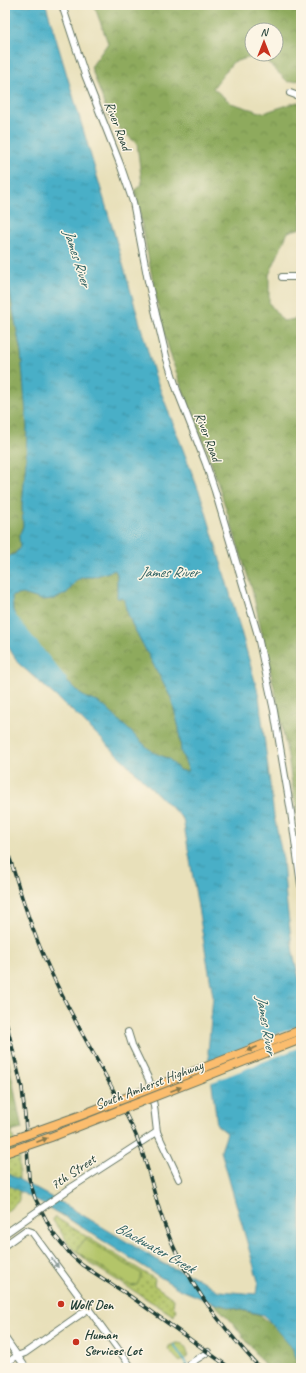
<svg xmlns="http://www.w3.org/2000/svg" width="306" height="1373" font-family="Caveat,sans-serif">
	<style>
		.grass { fill: url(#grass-tufts); stroke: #69814e }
		.forest { fill: url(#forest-crowns); stroke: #567448; fill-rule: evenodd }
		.park { fill: url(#park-dots); stroke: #69814e }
		.pitch { fill: #b3c569; stroke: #69814e }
		.water { fill: url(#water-ripples); stroke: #34767e; fill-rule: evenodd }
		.pier { fill: #e8e0ba }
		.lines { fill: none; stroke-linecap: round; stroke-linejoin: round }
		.stream { stroke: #48afc7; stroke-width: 2 }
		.river { stroke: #48afc7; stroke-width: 11 }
		.minor-casing { stroke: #657663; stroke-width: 8 }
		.major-casing { stroke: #657663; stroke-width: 10 }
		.minor { stroke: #fff; stroke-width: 6 }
		.major { stroke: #fbbd6e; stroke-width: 8 }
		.rail-casing { stroke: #1f3d34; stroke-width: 3.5 }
		.rail { stroke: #fcf5e5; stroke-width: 2; stroke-dasharray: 6; stroke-linecap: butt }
		.minor-bridge-casing { stroke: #657663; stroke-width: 8; stroke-linecap: butt }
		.major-bridge-casing { stroke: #657663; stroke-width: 10; stroke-linecap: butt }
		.minor-bridge { stroke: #fff; stroke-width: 6 }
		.major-bridge { stroke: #fbbd6e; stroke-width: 8 }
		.oneway { fill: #82774e }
		.oneway2 { fill: #8f9e9a }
		.poi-dot { fill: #c8321e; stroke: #fcf5e5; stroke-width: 1.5 }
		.labels { text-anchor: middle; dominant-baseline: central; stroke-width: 3; stroke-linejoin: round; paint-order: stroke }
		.street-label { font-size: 14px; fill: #1f3d34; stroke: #fcf5e5 }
		.poi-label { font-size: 14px; font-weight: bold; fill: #1f3d34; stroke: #fcf5e5; text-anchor: start }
		.water-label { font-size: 15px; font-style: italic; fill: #2b5f60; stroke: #fcf5e5 }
	</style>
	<defs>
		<pattern id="grass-tufts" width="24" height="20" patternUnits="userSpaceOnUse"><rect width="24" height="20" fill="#b3c569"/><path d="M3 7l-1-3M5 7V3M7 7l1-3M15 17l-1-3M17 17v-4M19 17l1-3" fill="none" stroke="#91a157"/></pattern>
		<pattern id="forest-crowns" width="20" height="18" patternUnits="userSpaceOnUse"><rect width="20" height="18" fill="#8eaa5d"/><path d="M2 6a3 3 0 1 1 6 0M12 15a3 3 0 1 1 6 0" fill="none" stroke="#738c4e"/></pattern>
		<pattern id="park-dots" width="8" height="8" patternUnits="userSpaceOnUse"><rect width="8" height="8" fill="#b3c569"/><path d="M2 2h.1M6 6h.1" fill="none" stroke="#91a157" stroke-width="1.8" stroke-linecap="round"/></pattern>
		<pattern id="water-ripples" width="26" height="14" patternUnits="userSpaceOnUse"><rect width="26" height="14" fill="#48afc7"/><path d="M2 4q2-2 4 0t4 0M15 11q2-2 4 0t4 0" fill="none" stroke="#3b90a2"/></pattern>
	</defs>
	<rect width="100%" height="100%" fill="#fcf5e5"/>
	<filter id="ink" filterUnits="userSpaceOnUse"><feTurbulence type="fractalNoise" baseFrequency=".025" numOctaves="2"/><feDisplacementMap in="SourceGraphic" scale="8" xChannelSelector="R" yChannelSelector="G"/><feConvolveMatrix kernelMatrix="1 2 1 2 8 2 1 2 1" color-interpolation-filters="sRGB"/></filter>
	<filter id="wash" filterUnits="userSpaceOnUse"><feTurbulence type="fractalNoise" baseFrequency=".012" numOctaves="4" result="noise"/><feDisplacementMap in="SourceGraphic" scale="16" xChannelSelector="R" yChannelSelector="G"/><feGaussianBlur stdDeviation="0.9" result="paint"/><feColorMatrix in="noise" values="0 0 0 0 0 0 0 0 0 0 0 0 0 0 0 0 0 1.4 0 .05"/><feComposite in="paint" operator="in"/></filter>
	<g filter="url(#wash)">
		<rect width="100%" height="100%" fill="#e8e0ba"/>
		<!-- grass -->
		<path class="grass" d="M176 1343C188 1343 185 1349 189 1356L180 1362C175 1358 173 1354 168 1349L169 1346Z"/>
		<!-- forest -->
		<g class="forest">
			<path d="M94 5H301V80L288 82 260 55 233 62 213 88 231 103 263 113 297 102 301 103V228L288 232 269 275V303L283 321 301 318V843L288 757 276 696 252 589 209 456 188 405 173 363 161 322 135 190 142 184 137 144 110 120 91 67 108 43ZM252 30H276V54H252Z"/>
			<polygon points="5,265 21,353 26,406 27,427 26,461 22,506 23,526 19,536 20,547 15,554 9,556 7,562 5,561"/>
			<path d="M115 570C119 578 115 590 118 598H122L124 600 126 609 132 624 171 698 179 728 181 752 189 771H183L179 770 169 759 152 752 98 702 88 699 80 694 70 684 50 670 46 664 39 661 34 655 28 638 23 634 18 625 13 610 12 596 23 594 42 600 55 599 67 593 77 580 84 577H93Z"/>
			<polygon points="5,1043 22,1129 10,1132 5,1117 5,1105 7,1099 5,1089"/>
			<polygon points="213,1303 260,1315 300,1348 301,1368 267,1368 232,1322"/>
		</g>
		<!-- park -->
		<g class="park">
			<polygon points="5,1111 19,1156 19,1201 5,1213"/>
			<polygon points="55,1217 155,1279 154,1285 174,1299 173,1306 176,1309 174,1316 91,1264 71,1247 52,1219"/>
		</g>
		<!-- pitch -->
		<polygon class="pitch" points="85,1239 142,1274 137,1285 131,1286 83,1256 77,1250"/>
		<!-- water -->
		<path class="water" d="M5 5H46L114 233 155 376 203 502 241 631 259 696 274 816 283 859 286 898 293 953 299 978 301 995V1368L292 1348 264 1315 213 1303 179 1289 64 1216 5 1183V1172L69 1207 164 1264 197 1278 219 1291 256 1294 258 1281 221 1151 227 1133 217 1125 208 1052 213 996 183 819 79 717 18 663 5 641V561L7 562 9 556 15 554 20 547 19 536 23 526 22 506 26 461 27 427 21 353 5 265ZM115 570 117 574V598H122L124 600 126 609 132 624 171 698 179 728 181 752 189 771H183L179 770 169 759 152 752 107 709 98 702 88 699 80 694 70 684 50 670 46 664 39 661 32 651 28 638 23 634 18 625 13 610 12 596 23 594 42 600 55 599 67 593 77 580 84 577H93Z"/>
		<!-- pier -->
		<polygon class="pier" points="301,1025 301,1047 210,1083 207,1062"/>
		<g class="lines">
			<!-- stream -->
			<polyline class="stream" points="174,1345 189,1368"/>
			<!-- river -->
			<polyline class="river" points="5,611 62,682"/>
		</g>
	</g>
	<g filter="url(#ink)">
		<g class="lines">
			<!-- minor casing -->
			<g class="minor-casing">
				<g id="minor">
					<polyline points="62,5 85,75 120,164 133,202 148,281 166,356 177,390 206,464 215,491 257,632 274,711 291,812 301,885"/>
					<polyline points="290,93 301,97"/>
					<polyline points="282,277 301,277"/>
					<polyline points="128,1032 132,1045 149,1080 154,1106 157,1132 179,1179"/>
					<polyline points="72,1187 157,1132"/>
					<polyline points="5,1245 26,1230 32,1232 132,1368"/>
					<polyline points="5,1338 26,1368"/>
					<polyline points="5,1364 17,1356 25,1353 88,1309"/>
					<polyline points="183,1368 208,1352"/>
				</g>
			</g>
			<!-- major casing -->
			<g class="major-casing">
				<polyline id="major" points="5,1142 17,1138"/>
			</g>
			<!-- minor -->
			<use href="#minor" class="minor"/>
			<!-- major -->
			<use href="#major" class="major"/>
			<!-- rail casing -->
			<g class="rail-casing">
				<g id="rail">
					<path d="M5 842C18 885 30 927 49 968 74 1024 108 1075 134 1131 148 1161 153 1195 165 1226 185 1280 221 1326 260 1368"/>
					<polyline points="5,1017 22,1088 25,1116 29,1178 35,1198 53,1233 71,1255 82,1265 130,1296 230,1368"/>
				</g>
			</g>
			<!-- rail -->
			<use href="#rail" class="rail"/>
			<!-- minor-bridge casing -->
			<g class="minor-bridge-casing">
				<polyline id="minor-bridge" points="6,1233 72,1187"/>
			</g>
			<!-- major-bridge casing -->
			<g class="major-bridge-casing">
				<g id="major-bridge">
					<polyline points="17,1138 79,1116 301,1030"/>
					<polyline points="5,1153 51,1137 301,1039"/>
				</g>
			</g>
			<!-- minor-bridge -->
			<use href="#minor-bridge" class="minor-bridge"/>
			<!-- major-bridge -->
			<use href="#major-bridge" class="major-bridge"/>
		</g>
		<!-- one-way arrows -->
		<defs><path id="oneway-solid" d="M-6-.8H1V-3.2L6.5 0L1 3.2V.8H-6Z"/></defs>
		<g class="oneway">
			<use href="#oneway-solid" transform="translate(252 1049) rotate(159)"/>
			<use href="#oneway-solid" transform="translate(176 1089) rotate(-21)"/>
			<use href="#oneway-solid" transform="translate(42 1140) rotate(-21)"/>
		</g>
		<use class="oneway2" href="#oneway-solid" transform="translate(55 1263) rotate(54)"/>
	</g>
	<!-- markers -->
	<g class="poi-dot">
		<circle cx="61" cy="1304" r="4"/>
		<circle cx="76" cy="1342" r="4"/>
	</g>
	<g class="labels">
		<!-- street labels -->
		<g class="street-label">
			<text transform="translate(118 126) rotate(69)">River Road</text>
			<text transform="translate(208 437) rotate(69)">River Road</text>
			<text transform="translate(149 1085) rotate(-21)">South Amherst Highway</text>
			<text transform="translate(73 1172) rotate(-34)">7th Street</text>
		</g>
		<!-- poi labels -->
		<g class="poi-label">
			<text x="69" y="1304">Wolf Den</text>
			<text x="84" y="1334">Human<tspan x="84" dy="16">Services Lot</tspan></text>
		</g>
		<!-- water labels -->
		<g class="water-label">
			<text transform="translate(77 258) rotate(72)">James River</text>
			<text x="169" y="572">James River</text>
			<text transform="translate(266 1025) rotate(80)">James River</text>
			<text transform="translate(155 1248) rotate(29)">Blackwater Creek</text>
		</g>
	</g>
	<!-- margin -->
	<rect width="306" height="1373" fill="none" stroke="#fcf5e5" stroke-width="20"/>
	<!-- north arrow -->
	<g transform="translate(264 42)"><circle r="19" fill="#fcf5e5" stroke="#a4ab9e"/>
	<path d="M0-3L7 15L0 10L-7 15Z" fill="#c8321e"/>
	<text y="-6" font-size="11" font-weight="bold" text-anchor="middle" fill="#1f3d34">N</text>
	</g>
</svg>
